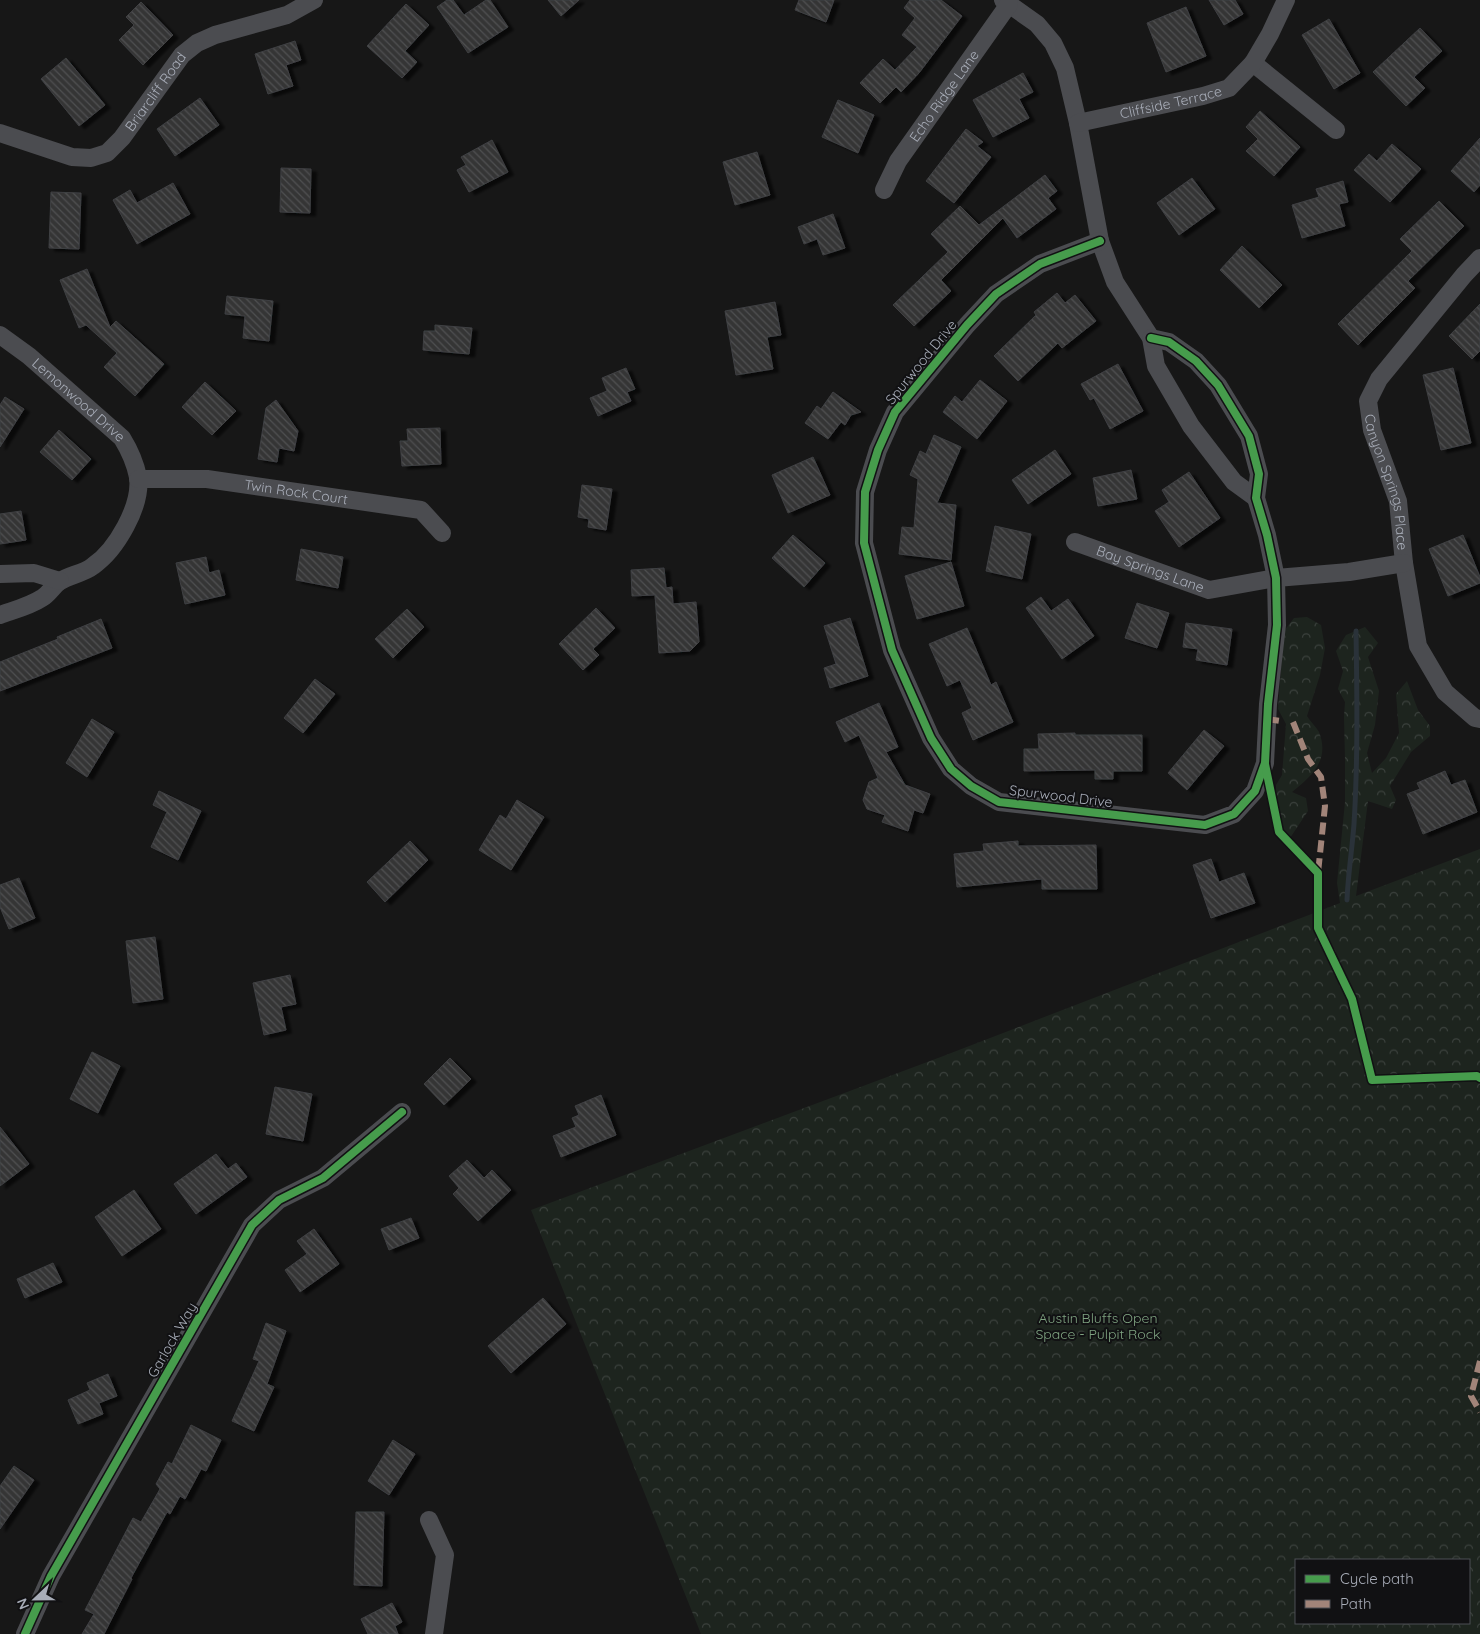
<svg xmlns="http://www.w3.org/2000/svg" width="1480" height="1634" font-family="Quicksand,sans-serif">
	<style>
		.forest { fill: url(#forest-crowns); fill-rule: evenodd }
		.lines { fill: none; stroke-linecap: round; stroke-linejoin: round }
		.stream { stroke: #2a3239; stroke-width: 5 }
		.building { fill: url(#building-back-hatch); stroke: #3f4043; filter: url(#shadow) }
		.minor { stroke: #4b4c50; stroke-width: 18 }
		.quiet { stroke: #a18479; stroke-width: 6; stroke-dasharray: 12 6; stroke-linecap: butt }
		.cycleway-casing { stroke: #111113; stroke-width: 11 }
		.cycleway { stroke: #469c4c; stroke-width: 8 }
		.labels { text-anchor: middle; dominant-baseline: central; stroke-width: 4; stroke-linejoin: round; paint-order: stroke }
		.street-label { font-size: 14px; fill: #a8adb8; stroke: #111113 }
		.park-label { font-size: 14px; fill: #7fa381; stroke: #111113 }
	</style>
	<defs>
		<pattern id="forest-crowns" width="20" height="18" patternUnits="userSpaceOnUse" patternTransform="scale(1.25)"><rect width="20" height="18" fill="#1d241e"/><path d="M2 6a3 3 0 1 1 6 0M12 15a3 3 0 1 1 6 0" fill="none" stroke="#3b413d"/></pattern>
		<pattern id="building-back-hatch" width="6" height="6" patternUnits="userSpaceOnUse" patternTransform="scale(1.25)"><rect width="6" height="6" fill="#353536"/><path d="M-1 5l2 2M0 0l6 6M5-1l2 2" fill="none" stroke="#4f5051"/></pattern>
		<filter id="shadow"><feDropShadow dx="5.5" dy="3" stdDeviation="1" flood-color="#0009"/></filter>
	</defs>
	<rect width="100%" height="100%" fill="#171717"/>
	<!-- forest -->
	<g class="forest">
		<path d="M1307 617 1321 625 1325 648 1320 675 1307 716C1310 721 1316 727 1319 732 1330 760 1312 776 1292 792L1306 798 1308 811 1288 841 1279 832 1276 815V785L1282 775 1286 724 1278 709 1284 631 1294 618Z"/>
		<path d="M1365 627 1378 643 1368 657 1379 691 1375 725 1367 753 1372 773 1386 758 1399 733 1396 694 1407 681 1418 710 1430 726V736L1411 752 1390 786 1396 800 1392 809 1368 801 1356 896 1480 849V1634H701L531 1210 938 1058 1340 903 1337 883 1345 802V760L1344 717 1345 702 1338 689 1343 671 1336 651 1346 635ZM1296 1560H1469V1623H1296Z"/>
	</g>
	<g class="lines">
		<!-- stream -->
		<path class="stream" d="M1347 900C1348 875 1352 850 1354 824 1358 760 1357 695 1356 631"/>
	</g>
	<!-- building -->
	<g class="building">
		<polygon points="447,0 453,0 464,15 486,0 490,0 508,27 468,53 437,7"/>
		<polygon points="548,0 579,0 561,16"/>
		<polygon points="799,0 834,0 826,22 795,10"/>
		<polygon points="910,0 941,0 962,16 919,73 901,92 896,87 880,103 860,83 883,59 895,70 917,47 902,35 915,18 904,8"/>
		<polygon points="1209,0 1235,0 1243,14 1224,25"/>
		<polygon points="141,2 173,35 143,65 119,40 134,25 126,17"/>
		<polygon points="406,4 429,25 405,51 417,62 402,78 367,46"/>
		<polygon points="1186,7 1206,56 1166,72 1147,23"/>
		<polygon points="1329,19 1360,73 1334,89 1302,35"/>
		<polygon points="1420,28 1442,51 1414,77 1425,88 1406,106 1373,72"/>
		<polygon points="295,41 301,60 286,65 293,86 268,94 255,54"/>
		<polygon points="66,58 105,105 79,126 41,79"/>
		<polygon points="1023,73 1033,92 1019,99 1029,118 993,137 973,100"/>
		<polygon points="200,98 219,125 175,156 157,129"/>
		<polygon points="838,100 874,115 858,153 822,137"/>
		<polygon points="1260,111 1300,147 1274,176 1246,151 1258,139 1246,127"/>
		<polygon points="966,129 983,142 977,146 991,157 954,203 926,181"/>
		<polygon points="1480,138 1480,185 1474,192 1451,171"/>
		<polygon points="492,140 508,172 469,192 457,170 466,165 461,157"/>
		<polygon points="1392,144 1421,169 1390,202 1354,170 1369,154 1377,161"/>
		<polygon points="757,152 770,195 735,205 723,162"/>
		<polygon points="281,168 311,169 310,213 280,212"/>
		<polygon points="1045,175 1057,191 1048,198 1056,209 1017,238 1003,218 941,280 951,291 914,326 893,305 948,252 931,234 960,206 979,225"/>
		<polygon points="1192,178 1215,209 1179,235 1157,203"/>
		<polygon points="1343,181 1348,202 1339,204 1345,226 1302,238 1292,205 1319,197 1316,189"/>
		<polygon points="173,183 190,214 137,244 113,200 130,190 137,203"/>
		<polygon points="51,192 81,193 79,249 49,248"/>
		<polygon points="1439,201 1464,226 1408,281 1415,288 1358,345 1338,324 1412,251 1400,239"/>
		<polygon points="833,214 845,248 823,255 817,239 804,244 798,227"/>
		<polygon points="1242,246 1282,285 1259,308 1220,270"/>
		<polygon points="87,269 110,327 116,321 164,364 135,396 104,367 117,353 86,325 79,328 60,280"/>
		<polygon points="1057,293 1065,303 1075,295 1096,321 1062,348 1058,343 1018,381 994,356 1036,315 1034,312"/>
		<polygon points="227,296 273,301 269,341 243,338 245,316 225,314"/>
		<polygon points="775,302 781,335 767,337 773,369 736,375 725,311"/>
		<polygon points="1480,304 1480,351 1472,359 1449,336"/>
		<polygon points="435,325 472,328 469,354 423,350 424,331 435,331"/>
		<polygon points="1118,364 1143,411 1110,429 1094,398 1090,400 1081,384"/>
		<polygon points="626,368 635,389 627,392 631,401 598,416 590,398 607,391 602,378"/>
		<polygon points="1453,368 1471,443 1441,450 1423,375"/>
		<polygon points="980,380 1007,401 977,439 943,412 955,396 962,402"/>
		<polygon points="205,382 236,411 212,435 182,407"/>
		<polygon points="833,392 861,412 851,415 845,425 841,422 828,439 805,423 817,406 821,409"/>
		<polygon points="5,397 24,409 0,447 0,405"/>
		<polygon points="276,400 298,431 294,451 279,448 277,462 258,459 266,408"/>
		<polygon points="440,428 441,464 402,466 400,441 408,441 407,429"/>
		<polygon points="59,430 91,459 72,480 40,452"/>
		<polygon points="934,435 961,447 937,503 956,505 951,560 899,554 902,527 914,528 918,479 910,475 920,451 926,454"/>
		<polygon points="1055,450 1071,474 1028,504 1012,480"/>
		<polygon points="813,457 830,495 788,513 772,475"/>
		<polygon points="1131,470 1137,499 1098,506 1093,478"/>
		<polygon points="1189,472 1220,518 1179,547 1155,511 1169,502 1162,490"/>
		<polygon points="582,485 612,489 606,530 588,527 589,519 578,517"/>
		<polygon points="21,511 26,540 0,544 0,514"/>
		<polygon points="995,526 1031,534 1022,579 986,571"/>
		<polygon points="793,535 825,563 804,587 772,558"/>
		<polygon points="1463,535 1480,577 1480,583 1448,596 1429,549"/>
		<polygon points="301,549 343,557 338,588 296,580"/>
		<polygon points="206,557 209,573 219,570 225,595 185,604 176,563"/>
		<polygon points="951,562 964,606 917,619 905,576"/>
		<polygon points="664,568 666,588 672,587 673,604 696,602 699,642 690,651 659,653 655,595 632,596 631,570"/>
		<polygon points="1041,597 1051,611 1068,599 1094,636 1062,659 1026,608"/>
		<polygon points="1137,603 1169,613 1157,648 1125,638"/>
		<polygon points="596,608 615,628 593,649 599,655 583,670 559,644"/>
		<polygon points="407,609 424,627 393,658 375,639"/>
		<polygon points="850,618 868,676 830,688 824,668 836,664 824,626"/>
		<polygon points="101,619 112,648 0,691 0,662 58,639 57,637"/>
		<polygon points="1186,623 1232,629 1227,665 1196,660 1198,649 1183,647"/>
		<polygon points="967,628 991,685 996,682 1013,722 973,740 962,713 972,708 960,680 947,686 929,644"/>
		<polygon points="315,679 335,694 303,733 284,718"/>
		<polygon points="879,703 898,747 886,752 905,785 930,794 923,813 914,810 908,831 882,822 885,815 867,809 863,800 869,782 878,778 859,735 845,742 836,722"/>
		<polygon points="92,719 114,732 87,777 66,763"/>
		<polygon points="1204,730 1224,746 1187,790 1168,773"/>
		<polygon points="1075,733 1075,735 1142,735 1142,771 1113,771 1113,779 1095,779 1095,770 1024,771 1024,749 1039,749 1038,734"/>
		<polygon points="1445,771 1451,785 1465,780 1477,812 1423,834 1407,794 1420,789 1417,783"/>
		<polygon points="159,791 201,811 178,860 151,847 167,812 153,805"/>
		<polygon points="517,800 544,817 511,870 479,850 500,815 506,819"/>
		<polygon points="410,841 428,860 385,902 367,882"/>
		<polygon points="1018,841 1018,846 1096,845 1097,889 1042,889 1042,879 957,887 954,854 984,851 983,844"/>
		<polygon points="1211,859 1219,882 1244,873 1255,903 1211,918 1193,865"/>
		<polygon points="19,878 35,918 9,929 0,907 0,885"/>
		<polygon points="155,937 163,999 133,1003 126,941"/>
		<polygon points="290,975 296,1004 281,1007 286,1030 264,1035 253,983"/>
		<polygon points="92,1052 120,1066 98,1113 70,1099"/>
		<polygon points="450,1058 471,1079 444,1105 424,1084"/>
		<polygon points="275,1087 312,1094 303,1141 266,1134"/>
		<polygon points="601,1095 616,1135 561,1157 553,1136 576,1127 572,1118 579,1115 575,1106"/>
		<polygon points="0,1127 29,1164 0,1186"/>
		<polygon points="216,1154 228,1169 236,1163 247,1177 196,1214 174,1184"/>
		<polygon points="467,1160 484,1178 492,1170 511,1190 478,1221 453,1194 459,1188 449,1176"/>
		<polygon points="134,1190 161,1229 122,1256 95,1217"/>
		<polygon points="411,1218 419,1238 389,1250 381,1229"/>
		<polygon points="314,1229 339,1264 300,1292 285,1270 307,1254 297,1241"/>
		<polygon points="53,1263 62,1282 25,1298 17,1279"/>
		<polygon points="543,1298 566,1324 511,1373 488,1346"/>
		<polygon points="266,1323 286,1331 267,1384 274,1387 254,1431 232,1421 259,1361 253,1359"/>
		<polygon points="108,1374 117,1396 99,1403 103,1414 78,1424 68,1400 90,1390 87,1383"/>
		<polygon points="191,1425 221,1440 206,1471 201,1469 185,1499 180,1496 170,1514 167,1512 131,1578 132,1579 104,1634 82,1634 94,1614 85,1610 108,1566 133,1518 141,1522 160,1489 156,1484 168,1462 172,1464"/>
		<polygon points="393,1440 415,1454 389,1495 368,1481"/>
		<polygon points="14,1466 34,1480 0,1529 0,1486"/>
		<polygon points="356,1512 384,1512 382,1586 354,1585"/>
		<polygon points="392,1603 402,1622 395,1626 398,1634 368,1634 361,1619"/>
	</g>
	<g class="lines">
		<!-- minor -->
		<g class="minor">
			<polyline points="1003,0 1037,24 1053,43 1065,68 1078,123 1100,241 1115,282 1151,338 1156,366 1191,426 1234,482 1256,498"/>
			<polyline points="1253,63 1336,130"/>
			<path id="s1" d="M1078 123 1203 96 1229 88 1253 63 1270 34 1286 0"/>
			<path id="s2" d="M0 133 72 157 91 158 107 153 122 138 182 55 197 43 215 35 287 15 314 0"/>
			<path id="s3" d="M884 190 898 161 1009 4"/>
			<polyline points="1100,241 1040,264 996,294 967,325 895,412 878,450 865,492 864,543 892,650 931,738 951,769 971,786 999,802 1205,825 1234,814 1255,791 1265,763 1268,704 1277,625 1276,578 1267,535 1256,498 1259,474 1249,436 1218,385 1196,361 1169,342 1151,338"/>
			<path id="s4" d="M1480 258 1464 275 1379 379 1368 401 1372 430 1398 501 1404 563 1418 646 1445 692 1475 718 1480 719"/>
			<path id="s5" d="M0 335 29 356 122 438C130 451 135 462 138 477 142 506 116 550 93 566 83 574 68 575 59 582 53 586 49 594 42 598 30 606 14 610 0 615"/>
			<path id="s6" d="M138 479H207L421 510 442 533"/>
			<path id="s7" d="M1075 542 1209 590 1276 578 1349 572 1404 563"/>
			<polyline points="0,574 34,573 60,581"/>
			<polyline points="429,1520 445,1555 434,1634"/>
			<polyline points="25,1634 51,1576 252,1225 279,1200 323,1178 402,1112"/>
		</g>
		<!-- quiet -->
		<g class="quiet">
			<polyline points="1267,719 1280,721"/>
			<polyline points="1293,722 1308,759 1321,777 1325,806 1318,873"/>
			<polyline points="1480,1361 1471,1396 1480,1412"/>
		</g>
		<!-- cycleway casing -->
		<g class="cycleway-casing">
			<g id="cycleway">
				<polyline points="1100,241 1040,264 996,294 967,325 895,412 878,450 865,492 864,543 892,650 931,738 951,769 971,786 999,802 1205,825 1234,814 1255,791 1265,763 1268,704 1277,625 1276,578 1267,535 1256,498 1259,474 1249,436 1218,385 1196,361 1169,342 1151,338"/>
				<polyline points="1265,764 1279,832 1318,873 1318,928 1352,999 1372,1080 1477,1076 1480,1078"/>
				<polyline points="25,1634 51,1576 252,1225 279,1200 323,1178 402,1112"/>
			</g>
		</g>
		<!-- cycleway -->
		<use href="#cycleway" class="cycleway"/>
	</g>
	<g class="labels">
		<!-- street labels -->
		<g class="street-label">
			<text stroke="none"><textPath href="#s2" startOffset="190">Briarcliff Road</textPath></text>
			<text stroke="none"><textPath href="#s3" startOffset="112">Echo Ridge Lane</textPath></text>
			<text stroke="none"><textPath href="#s1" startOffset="95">Cliffside Terrace</textPath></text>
			<text transform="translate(921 362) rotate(-51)">Spurwood Drive</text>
			<text stroke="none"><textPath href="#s5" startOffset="102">Lemonwood Drive</textPath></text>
			<text stroke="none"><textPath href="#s4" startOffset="266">Canyon Springs Place</textPath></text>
			<text stroke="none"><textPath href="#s6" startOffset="159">Twin Rock Court</textPath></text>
			<text stroke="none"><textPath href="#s7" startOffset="80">Bay Springs Lane</textPath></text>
			<text transform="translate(1061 796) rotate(7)">Spurwood Drive</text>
			<text transform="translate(172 1340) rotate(-60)">Garlock Way</text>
		</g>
		<!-- park labels -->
		<g class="park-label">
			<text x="1098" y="1318">Austin Bluffs Open<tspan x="1098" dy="16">Space - Pulpit Rock</tspan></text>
		</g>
	</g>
	<!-- legend -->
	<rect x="1295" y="1559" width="175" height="65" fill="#111113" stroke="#4d4f55"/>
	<rect x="1305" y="1575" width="25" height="8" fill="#469c4c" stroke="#4d4f55"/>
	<text x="1340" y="1584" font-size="15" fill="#a8adb8">Cycle path</text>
	<rect x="1305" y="1600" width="25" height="8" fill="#a18479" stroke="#4d4f55"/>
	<text x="1340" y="1609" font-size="15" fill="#a8adb8">Path</text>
	<!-- north arrow -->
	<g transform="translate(35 1599) rotate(248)" stroke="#111113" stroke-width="4" paint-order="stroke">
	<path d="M0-4L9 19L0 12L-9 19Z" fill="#a8adb8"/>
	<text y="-8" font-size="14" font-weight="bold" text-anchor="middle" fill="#a8adb8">N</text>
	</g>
</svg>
